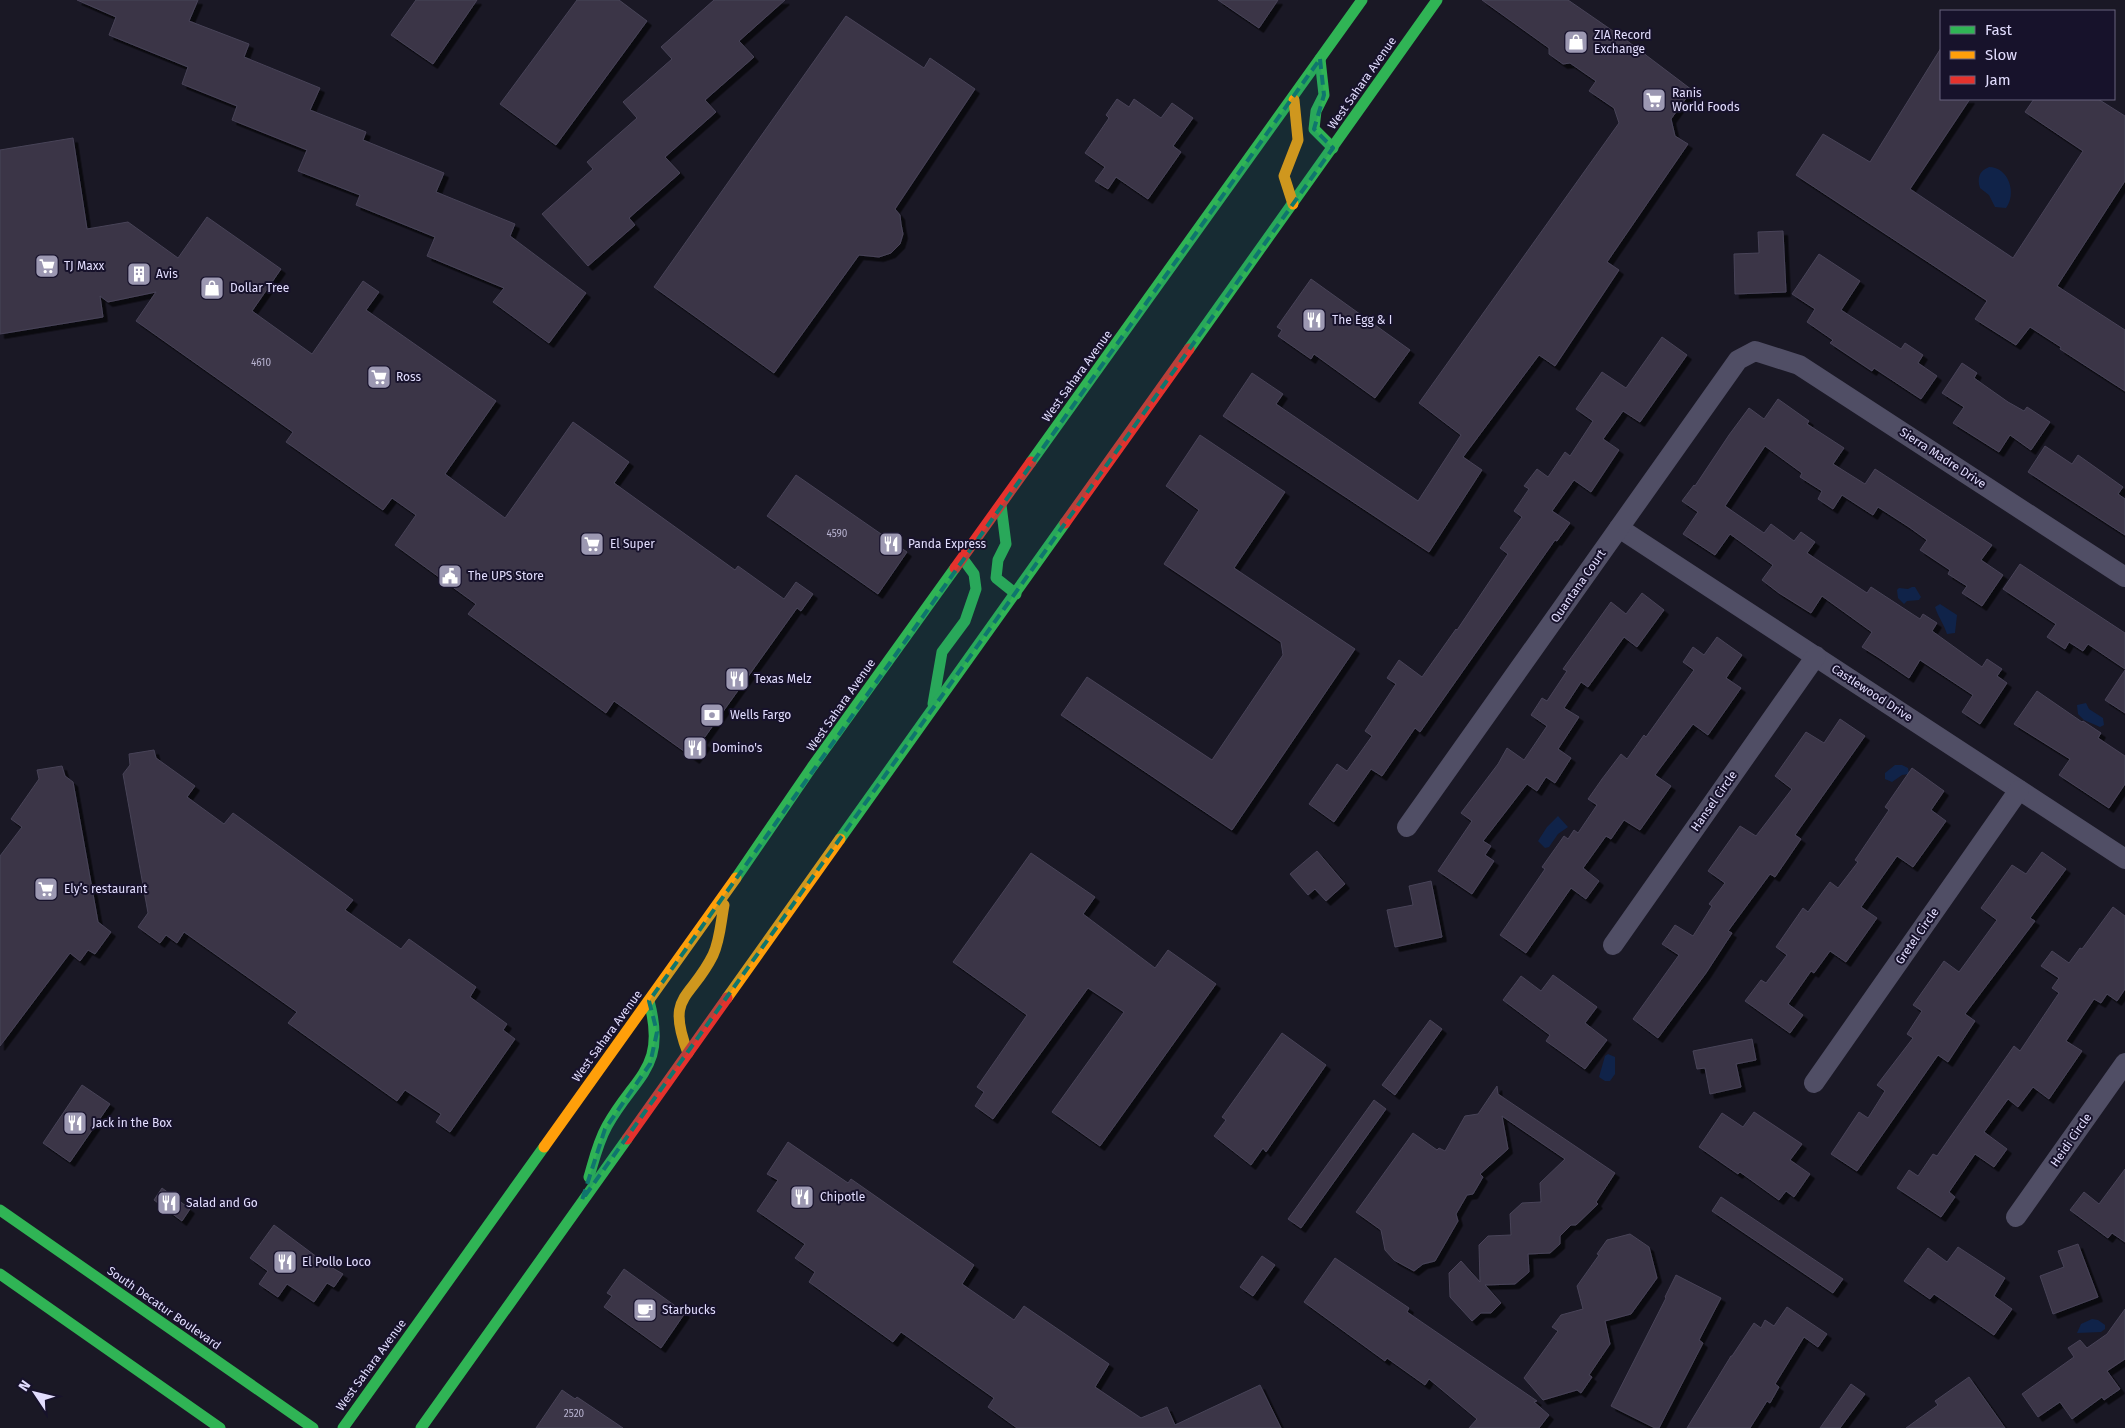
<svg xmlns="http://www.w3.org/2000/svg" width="2125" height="1428" font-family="'Fira Sans',sans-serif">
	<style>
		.water { fill: #102349 }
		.building { fill: #3a3646; stroke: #484358; filter: url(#shadow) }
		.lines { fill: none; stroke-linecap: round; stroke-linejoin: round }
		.street { stroke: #504e65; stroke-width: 20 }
		.fast { stroke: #30b455; stroke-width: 11 }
		.slow { stroke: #ff9f0a; stroke-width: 11 }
		.jam { stroke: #e5322d; stroke-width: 11 }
		.marked { fill: #0f766e; fill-opacity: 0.2; stroke: #0f766e; stroke-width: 4; stroke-dasharray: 10 6; stroke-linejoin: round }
		.labels { text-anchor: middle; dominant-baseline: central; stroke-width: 4; stroke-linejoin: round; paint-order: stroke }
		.number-label { font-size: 10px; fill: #b8b3d0 }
		.poi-label { font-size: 12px; fill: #e2ddfe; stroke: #17122b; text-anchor: start }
		.street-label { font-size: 12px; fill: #e2ddfe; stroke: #17122b }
	</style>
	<defs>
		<filter id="shadow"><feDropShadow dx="4.5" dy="4.5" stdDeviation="0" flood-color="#0009"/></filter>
	</defs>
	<rect width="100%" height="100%" fill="#1a1825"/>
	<!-- water -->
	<g class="water">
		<path d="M1989 167C2009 167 2017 194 2006 208L1995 207 1989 195 1980 188C1977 178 1979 171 1989 167Z"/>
		<polygon points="1912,587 1915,587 1921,597 1919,600 1907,601 1904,604 1898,598 1897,590 1899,588 1908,589"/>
		<path d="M1940 604 1957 615 1955 633 1947 634C1944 624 1938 617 1935 607Z"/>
		<polygon points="2086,703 2089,709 2103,718 2104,725 2100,727 2084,720 2078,714 2077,705"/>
		<polygon points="1895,765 1902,765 1908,768 1909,774 1902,775 1892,782 1885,779 1885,773"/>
		<polygon points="1558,816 1568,827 1558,834 1549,847 1545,848 1538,841 1547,827"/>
		<polygon points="1608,1054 1615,1057 1615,1074 1610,1081 1605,1081 1599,1077 1605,1056"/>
		<polygon points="2092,1319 2098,1320 2105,1325 2105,1329 2101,1332 2077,1333 2081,1324"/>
	</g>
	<!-- building -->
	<g class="building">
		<polygon points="77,0 198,0 189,21 249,44 244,57 320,88 310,110 366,132 363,140 444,173 436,192 515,224 510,236 586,293 549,343 493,302 504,288 427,256 435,237 356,205 360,195 298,171 307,150 232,120 237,106 182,84 188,67 109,35 116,17"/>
		<polygon points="416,0 477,0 433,64 391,35"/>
		<polygon points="577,0 619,0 647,21 556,145 500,104"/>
		<polygon points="714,0 785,0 739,41 754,57 705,100 716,112 665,157 680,173 629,218 635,225 588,266 542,214 593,169 587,162 637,118 623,102 672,59 661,47"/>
		<polygon points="1218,0 1278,0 1259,28"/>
		<polygon points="1482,0 1568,0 1626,40 1692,90 1671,119 1675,136 1688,144 1607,262 1619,270 1555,366 1539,355 1463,457 1482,470 1429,552 1223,416 1252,373 1283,394 1276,404 1418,501 1461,435 1419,403 1619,123 1614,108 1589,91 1596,81 1570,63 1563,64 1549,54 1549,48"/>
		<polygon points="846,16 924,68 930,58 975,89 895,209 900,215 901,224 903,234 900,244 891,253 879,257 859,255 774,373 654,287"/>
		<polygon points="1941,48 1941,99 1970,99 1910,189 2013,258 2083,151 2025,112 2034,99 2098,99 2125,116 2125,181 2057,286 2125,330 2125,391 2060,349 2061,347 2030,327 2016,345 1975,319 1987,301 1986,300 1796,175 1823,134 1870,162"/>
		<polygon points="1117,99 1129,107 1134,99 1161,118 1172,103 1193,118 1173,146 1181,152 1148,199 1116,177 1108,189 1095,181 1105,167 1085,153 1109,118 1106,115"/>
		<polygon points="73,138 87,229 128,222 178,258 207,217 281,269 252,311 312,354 363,281 379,292 366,310 496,401 445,474 505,518 573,422 629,462 614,483 735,570 738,566 784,599 796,582 813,594 801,611 797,608 702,741 706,744 695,759 614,701 606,713 468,614 476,604 395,545 416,515 392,498 383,510 286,442 293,432 136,321 156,292 108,302 100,296 103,317 0,334 0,150"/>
		<polygon points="1783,231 1786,292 1735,294 1734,254 1759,253 1758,232"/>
		<polygon points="1819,254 1860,281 1841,310 1901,349 1905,343 1923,355 1918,363 1937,376 1921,399 1874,368 1872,371 1830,343 1833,340 1807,322 1815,309 1792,294"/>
		<polygon points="1311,279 1410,350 1375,398 1314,354 1311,359 1278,336 1282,330 1277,327"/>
		<polygon points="1662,337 1687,355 1640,422 1623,411 1603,439 1619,450 1591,492 1574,480 1552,511 1570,523 1557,541 1555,540 1420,732 1415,728 1382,776 1371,769 1334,822 1309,804 1337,764 1347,771 1372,736 1365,731 1396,684 1387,678 1399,660 1422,677 1456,629 1457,630 1508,554 1500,548 1522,517 1514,511 1529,489 1524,486 1537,469 1548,477 1565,452 1570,456 1593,421 1576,409 1602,372 1626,388"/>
		<polygon points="1962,363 1977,373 1974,378 2008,402 2024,411 2027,407 2050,422 2031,450 2010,435 1999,452 1953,423 1964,407 1942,393"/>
		<polygon points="1778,399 1809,421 1807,424 1844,448 1833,464 1865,484 1875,469 1992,545 1981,560 2003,575 1982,606 1962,593 1967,586 1948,574 1950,570 1920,550 1927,540 1909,527 1878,507 1873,515 1842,495 1833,509 1818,499 1822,491 1800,477 1802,473 1765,446 1725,506 1764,533 1771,524 1794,541 1801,532 1815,542 1807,553 1867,593 1871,587 1920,619 1923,614 1937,623 1932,631 1982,667 1987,659 2002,669 1997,676 2007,683 1980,724 1962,712 1973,695 1920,660 1909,678 1878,657 1862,647 1872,632 1822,596 1811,613 1779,593 1762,580 1773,565 1730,534 1715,555 1683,534 1698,512 1682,501 1694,485 1695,486 1729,435 1749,408 1764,419"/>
		<polygon points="1200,435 1285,492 1234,568 1355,649 1232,830 1061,715 1087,677 1212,760 1283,655 1281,642 1164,564 1199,510 1166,486"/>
		<polygon points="2045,446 2072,464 2078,455 2123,487 2118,494 2125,499 2125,535 2028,472"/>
		<polygon points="796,475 907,552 878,594 767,516"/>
		<polygon points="2020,564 2125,633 2125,669 2088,644 2083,651 2069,642 2065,649 2047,637 2056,624 2003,589"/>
		<polygon points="1642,593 1664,610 1637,647 1624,637 1588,687 1581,682 1564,708 1579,717 1558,749 1571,758 1555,783 1546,777 1537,791 1527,784 1483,841 1491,846 1485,855 1494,861 1472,894 1438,871 1472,821 1461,813 1498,764 1507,748 1524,760 1547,726 1531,715 1542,698 1547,701 1567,671 1563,669 1611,602 1626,614"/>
		<polygon points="1717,637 1742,655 1726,678 1741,688 1708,735 1693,724 1655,775 1671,786 1640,830 1624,820 1611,839 1606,836 1583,868 1599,881 1586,899 1571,888 1526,953 1500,935 1545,869 1542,867 1564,836 1568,839 1574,830 1578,833 1597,805 1588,799 1602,779 1621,754 1627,759 1644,735 1646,737 1694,670 1683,662 1693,647 1704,655"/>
		<polygon points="2125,670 2125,713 2105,700"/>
		<polygon points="2037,691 2082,722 2083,721 2101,733 2098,738 2125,756 2125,784 2109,808 2059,775 2070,759 2014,724"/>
		<polygon points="1840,719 1865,736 1795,835 1801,839 1775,877 1770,874 1728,931 1732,933 1706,973 1658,1038 1633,1019 1679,955 1662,944 1675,925 1693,936 1712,906 1709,904 1725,883 1708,871 1740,826 1756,836 1792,789 1775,776 1806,732 1824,743"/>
		<polygon points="154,750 156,758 195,786 187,797 224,824 233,813 353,900 345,910 401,949 409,939 476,987 470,997 507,1024 503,1030 515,1039 450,1132 436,1122 441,1114 405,1090 397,1101 288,1023 297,1012 184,932 177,943 166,935 160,943 138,927 148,913 123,774 130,765 129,754"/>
		<polygon points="62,766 65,776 73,782 98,922 111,932 95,954 88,950 80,961 70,953 0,1046 0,856 22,827 11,819 39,779 37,770"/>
		<polygon points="1912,768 1944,791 1931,810 1946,821 1913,867 1897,856 1861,907 1877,918 1846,962 1830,951 1814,973 1811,971 1788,1004 1803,1015 1790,1033 1745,1001 1761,980 1766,983 1787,955 1776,947 1803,908 1808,912 1830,882 1838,888 1858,862 1855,860 1889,810 1885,807"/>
		<polygon points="1317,851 1345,884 1326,901 1315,889 1308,895 1290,874"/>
		<polygon points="2042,852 2066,869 2030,918 2035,921 1965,1014 1975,1021 1948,1062 1938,1055 1857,1171 1831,1154 1859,1112 1868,1118 1885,1091 1877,1085 1913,1038 1907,1034 1922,1011 1913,1005 1944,961 1959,972 1997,920 1981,908 2012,865 2026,874"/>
		<polygon points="1031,853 1095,897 1083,914 1155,968 1168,950 1216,984 1100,1146 1052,1112 1124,1012 1088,988 993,1119 975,1106 984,1092 977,1087 1027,1015 953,962"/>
		<polygon points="1431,881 1442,937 1395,947 1387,910 1413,905 1409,886"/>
		<polygon points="2113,907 2125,916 2125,989 2117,1001 2107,994 2101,1003 2094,999 2066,1041 2082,1051 2049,1099 2033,1087 2018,1107 2008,1099 1984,1132 2007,1149 1994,1167 1975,1154 1949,1192 1955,1197 1941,1217 1897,1188 1909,1170 1918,1176 1933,1154 1937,1156 2014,1046 2020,1051 2059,993 2052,988 2059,978 2041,966 2052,951 2069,963 2080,948 2082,949"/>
		<polygon points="1553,975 1597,1007 1585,1023 1607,1040 1585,1069 1546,1041 1550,1035 1503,1000 1521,976 1541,991"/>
		<polygon points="1430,1020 1442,1029 1395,1095 1382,1085"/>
		<polygon points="1282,1033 1326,1065 1266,1152 1263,1148 1251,1165 1214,1136 1226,1120 1222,1117"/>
		<polygon points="1752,1039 1756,1060 1736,1064 1741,1087 1710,1094 1705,1068 1697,1069 1693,1051"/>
		<polygon points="82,1085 110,1104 70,1162 43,1143"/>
		<polygon points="1497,1086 1498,1094 1615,1173 1596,1202 1598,1204 1576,1225 1571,1225 1560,1236 1560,1244 1550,1253 1528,1254 1529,1272 1515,1284 1485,1285 1501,1303 1491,1313 1481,1313 1472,1321 1450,1297 1449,1273 1461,1261 1480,1282 1479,1245 1488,1236 1511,1235 1510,1214 1522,1203 1541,1202 1540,1183 1565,1159 1502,1116 1508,1149 1480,1174 1483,1177 1473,1194 1467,1195 1456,1214 1458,1221 1435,1261 1423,1264 1414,1271 1394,1260 1385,1250 1381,1230 1356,1212 1413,1133 1437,1150 1439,1148 1445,1151 1465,1116 1478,1114"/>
		<polygon points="1374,1100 1386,1109 1301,1228 1288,1219"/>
		<polygon points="1754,1112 1802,1144 1790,1160 1810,1174 1794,1197 1786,1191 1779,1200 1740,1172 1738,1174 1699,1147 1722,1113 1743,1127"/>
		<polygon points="788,1142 848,1183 851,1179 974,1265 962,1284 1014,1320 1024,1306 1109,1364 1095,1387 1141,1418 1167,1407 1175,1425 1260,1385 1281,1428 1017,1428 988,1407 994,1398 901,1332 893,1342 809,1282 815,1272 795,1258 805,1244 757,1211 778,1180 767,1174"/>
		<polygon points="2125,1169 2125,1242 2112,1233 2108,1238 2070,1210 2084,1192 2099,1204"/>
		<polygon points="162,1188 190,1209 182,1221 154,1200"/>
		<polygon points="1721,1197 1843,1279 1833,1293 1712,1211"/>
		<polygon points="274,1225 329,1266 343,1274 334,1287 327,1283 314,1302 287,1284 278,1297 259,1284 268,1271 250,1258"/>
		<polygon points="1630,1234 1649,1247 1657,1278 1631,1314 1605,1321 1610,1344 1589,1375 1592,1377 1581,1393 1577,1390 1543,1400 1524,1378 1558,1331 1552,1327 1561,1315 1583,1309 1577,1286 1599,1255 1597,1254 1607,1240"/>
		<polygon points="2078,1244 2098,1297 2053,1314 2040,1276 2064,1267 2058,1251"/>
		<polygon points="1958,1247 2005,1278 1994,1296 2012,1309 1994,1335 1934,1294 1930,1299 1904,1281 1928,1248 1947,1262"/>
		<polygon points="1262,1256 1275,1265 1253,1296 1240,1287"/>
		<polygon points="1335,1258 1409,1308 1407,1312 1537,1401 1534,1402 1549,1415 1539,1428 1469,1428 1477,1419 1429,1379 1425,1385 1387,1358 1385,1361 1304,1302"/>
		<polygon points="624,1269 685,1313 661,1348 604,1307 612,1296 607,1293"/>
		<polygon points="1676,1275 1721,1298 1699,1340 1703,1343 1659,1428 1655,1428 1611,1406 1666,1298 1665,1297"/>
		<polygon points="1787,1307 1827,1334 1818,1347 1804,1337 1775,1384 1779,1387 1770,1403 1767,1401 1750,1428 1687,1428 1731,1356 1732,1356 1754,1323 1761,1328 1765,1320 1774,1326"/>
		<polygon points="2125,1309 2125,1359 2107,1371 2120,1389 2104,1400 2102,1397 2072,1419 2060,1402 2038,1417 2022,1394 2074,1357 2068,1348 2080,1340 2087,1348 2107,1334"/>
		<polygon points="1969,1377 2005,1428 1906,1428 1938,1405 1935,1401"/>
		<polygon points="1851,1384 1865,1394 1840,1428 1820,1428"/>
		<polygon points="562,1390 575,1399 577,1397 623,1428 536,1428"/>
	</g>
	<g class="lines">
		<!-- street -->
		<g class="street">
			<polyline points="1619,528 2125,859"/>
			<polyline points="1407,827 1738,360 1755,351 1799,365 2125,577"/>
			<polyline points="1613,945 1816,656"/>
			<polyline points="1814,1083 2019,790"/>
			<polyline points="2016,1217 2125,1063"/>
		</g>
		<!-- fast -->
		<g class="fast">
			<polyline points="1320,59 1324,95 1316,111 1314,129 1333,148"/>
			<polyline points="1189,349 1437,0"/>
			<polyline points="1031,462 1362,0"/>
			<polyline points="1001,505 1006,544 998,560 996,578 1016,594"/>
			<polyline points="933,704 942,652 965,621 976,589 974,574 963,559"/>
			<polyline points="840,839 1065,523"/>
			<polyline points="736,878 812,767 955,568"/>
			<path d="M589 1177C594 1160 598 1142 607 1126 636 1074 667 1069 649 1001"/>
			<polyline points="0,1210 313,1428"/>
			<polyline points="0,1274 220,1428"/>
			<polyline points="343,1428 544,1147"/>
			<polyline points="421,1428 627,1139"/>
		</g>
		<!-- slow -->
		<g class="slow">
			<polyline points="1293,204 1284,176 1298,140 1294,100"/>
			<polyline points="727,998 840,839"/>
			<path d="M688 1053C665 994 691 1000 713 955 720 940 721 921 724 905"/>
			<polyline points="544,1147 736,878"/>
		</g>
		<!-- jam -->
		<g class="jam">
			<polyline points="1065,523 1189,349"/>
			<polyline points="955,568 1031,462"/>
			<polyline points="627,1139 727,998"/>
		</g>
	</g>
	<!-- marked area -->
	<path class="marked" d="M1320 59 1324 95 1314 129 1333 148 582 1200 605 1129 650 1064 657 1032 649 1001Z"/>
	<!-- icons -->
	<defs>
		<g id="shop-square" transform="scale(1.25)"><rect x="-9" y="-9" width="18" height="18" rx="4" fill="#9c98b2" stroke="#17122b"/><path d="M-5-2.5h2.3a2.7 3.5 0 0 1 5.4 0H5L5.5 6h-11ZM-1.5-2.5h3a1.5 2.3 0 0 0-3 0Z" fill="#fff"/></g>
		<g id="supermarket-square" transform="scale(1.25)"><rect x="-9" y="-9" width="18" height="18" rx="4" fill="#9c98b2" stroke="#17122b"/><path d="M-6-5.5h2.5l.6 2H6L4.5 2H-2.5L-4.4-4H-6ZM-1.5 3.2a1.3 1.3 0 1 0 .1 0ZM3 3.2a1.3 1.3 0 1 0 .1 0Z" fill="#fff"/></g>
		<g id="building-square" transform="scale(1.25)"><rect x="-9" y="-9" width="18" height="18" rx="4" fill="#9c98b2" stroke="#17122b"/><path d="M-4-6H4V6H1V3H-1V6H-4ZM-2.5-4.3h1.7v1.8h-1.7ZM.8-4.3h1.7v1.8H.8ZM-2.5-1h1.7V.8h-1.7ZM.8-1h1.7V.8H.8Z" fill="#fff"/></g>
		<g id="restaurant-square" transform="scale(1.25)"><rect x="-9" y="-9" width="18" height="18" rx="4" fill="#9c98b2" stroke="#17122b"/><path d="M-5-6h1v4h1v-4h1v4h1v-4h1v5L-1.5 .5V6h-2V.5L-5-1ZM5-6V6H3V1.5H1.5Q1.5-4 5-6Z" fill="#fff"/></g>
		<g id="civic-square" transform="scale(1.25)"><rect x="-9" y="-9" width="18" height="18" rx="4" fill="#9c98b2" stroke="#17122b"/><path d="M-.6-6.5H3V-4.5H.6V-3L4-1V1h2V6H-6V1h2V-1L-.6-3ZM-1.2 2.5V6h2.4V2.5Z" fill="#fff"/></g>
		<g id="bank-square" transform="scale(1.25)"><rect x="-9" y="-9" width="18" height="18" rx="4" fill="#9c98b2" stroke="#17122b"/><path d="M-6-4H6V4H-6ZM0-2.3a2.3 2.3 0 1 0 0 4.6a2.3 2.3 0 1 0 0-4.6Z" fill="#fff"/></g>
		<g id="cafe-square" transform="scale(1.25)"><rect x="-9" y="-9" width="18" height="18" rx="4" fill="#9c98b2" stroke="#17122b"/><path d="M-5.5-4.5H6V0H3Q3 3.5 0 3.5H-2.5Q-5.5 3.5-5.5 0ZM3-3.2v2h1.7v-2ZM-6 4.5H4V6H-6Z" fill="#fff"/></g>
	</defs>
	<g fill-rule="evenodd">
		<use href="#shop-square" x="1576" y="42"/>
		<use href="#supermarket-square" x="1654" y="100"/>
		<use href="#supermarket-square" x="47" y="266"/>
		<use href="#building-square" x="139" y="274"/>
		<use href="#shop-square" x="212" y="288"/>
		<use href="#restaurant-square" x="1314" y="320"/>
		<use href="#supermarket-square" x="379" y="377"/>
		<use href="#supermarket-square" x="592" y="544"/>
		<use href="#restaurant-square" x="891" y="544"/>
		<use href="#civic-square" x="450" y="576"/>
		<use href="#restaurant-square" x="737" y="679"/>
		<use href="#bank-square" x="712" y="715"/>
		<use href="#restaurant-square" x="695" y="748"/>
		<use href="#supermarket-square" x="46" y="889"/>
		<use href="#restaurant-square" x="75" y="1123"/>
		<use href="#restaurant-square" x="802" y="1197"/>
		<use href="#restaurant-square" x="169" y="1203"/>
		<use href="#restaurant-square" x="285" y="1262"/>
		<use href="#cafe-square" x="645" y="1310"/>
	</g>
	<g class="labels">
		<!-- number labels -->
		<g class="number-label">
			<text x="261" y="363">4610</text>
			<text x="837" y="534">4590</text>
			<text x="574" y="1414">2520</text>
		</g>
		<!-- poi labels -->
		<g class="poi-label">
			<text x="1594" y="35">ZIA Record<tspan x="1594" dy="14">Exchange</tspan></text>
			<text x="1672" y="93">Ranis<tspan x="1672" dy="14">World Foods</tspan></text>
			<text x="64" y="266">TJ Maxx</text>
			<text x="156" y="274">Avis</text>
			<text x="230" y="288">Dollar Tree</text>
			<text x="1332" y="320">The Egg &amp; I</text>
			<text x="396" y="377">Ross</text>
			<text x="610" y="544">El Super</text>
			<text x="908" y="544">Panda Express</text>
			<text x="468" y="576">The UPS Store</text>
			<text x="754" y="679">Texas Melz</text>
			<text x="730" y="715">Wells Fargo</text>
			<text x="712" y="748">Domino's</text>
			<text x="64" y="889">Ely’s restaurant</text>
			<text x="92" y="1123">Jack in the Box</text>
			<text x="820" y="1197">Chipotle</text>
			<text x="186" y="1203">Salad and Go</text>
			<text x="302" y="1262">El Pollo Loco</text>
			<text x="662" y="1310">Starbucks</text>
		</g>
		<!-- street labels -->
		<g class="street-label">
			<text transform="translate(1362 83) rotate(-55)">West Sahara Avenue</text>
			<text transform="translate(1077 376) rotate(-54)">West Sahara Avenue</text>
			<text transform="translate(1943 458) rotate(33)">Sierra Madre Drive</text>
			<text transform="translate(1578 586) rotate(-55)">Quantana Court</text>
			<text transform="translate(1872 693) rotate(33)">Castlewood Drive</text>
			<text transform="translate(841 705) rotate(-55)">West Sahara Avenue</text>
			<text transform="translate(1714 801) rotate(-55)">Hansel Circle</text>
			<text transform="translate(1917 936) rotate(-55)">Gretel Circle</text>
			<text transform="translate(607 1036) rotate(-54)">West Sahara Avenue</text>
			<text transform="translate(2071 1140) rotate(-55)">Heidi Circle</text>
			<text transform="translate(164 1308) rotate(35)">South Decatur Boulevard</text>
			<text transform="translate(371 1365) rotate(-54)">West Sahara Avenue</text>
		</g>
	</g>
	<!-- legend -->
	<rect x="1940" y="10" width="175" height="90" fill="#17122b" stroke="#68637f"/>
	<rect x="1950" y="26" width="25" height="8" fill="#30b455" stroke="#68637f"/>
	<text x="1985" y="35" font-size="15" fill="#e2ddfe">Fast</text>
	<rect x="1950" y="51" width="25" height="8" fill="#ff9f0a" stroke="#68637f"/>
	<text x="1985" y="60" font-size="15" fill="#e2ddfe">Slow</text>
	<rect x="1950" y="76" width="25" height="8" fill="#e5322d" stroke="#68637f"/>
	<text x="1985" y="85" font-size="15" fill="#e2ddfe">Jam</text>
	<!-- north arrow -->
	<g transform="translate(35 1393) rotate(305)" stroke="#17122b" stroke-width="4" paint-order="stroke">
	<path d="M0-4L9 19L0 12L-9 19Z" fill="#e2ddfe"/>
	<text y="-8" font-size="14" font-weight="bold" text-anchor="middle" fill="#e2ddfe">N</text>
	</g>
</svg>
